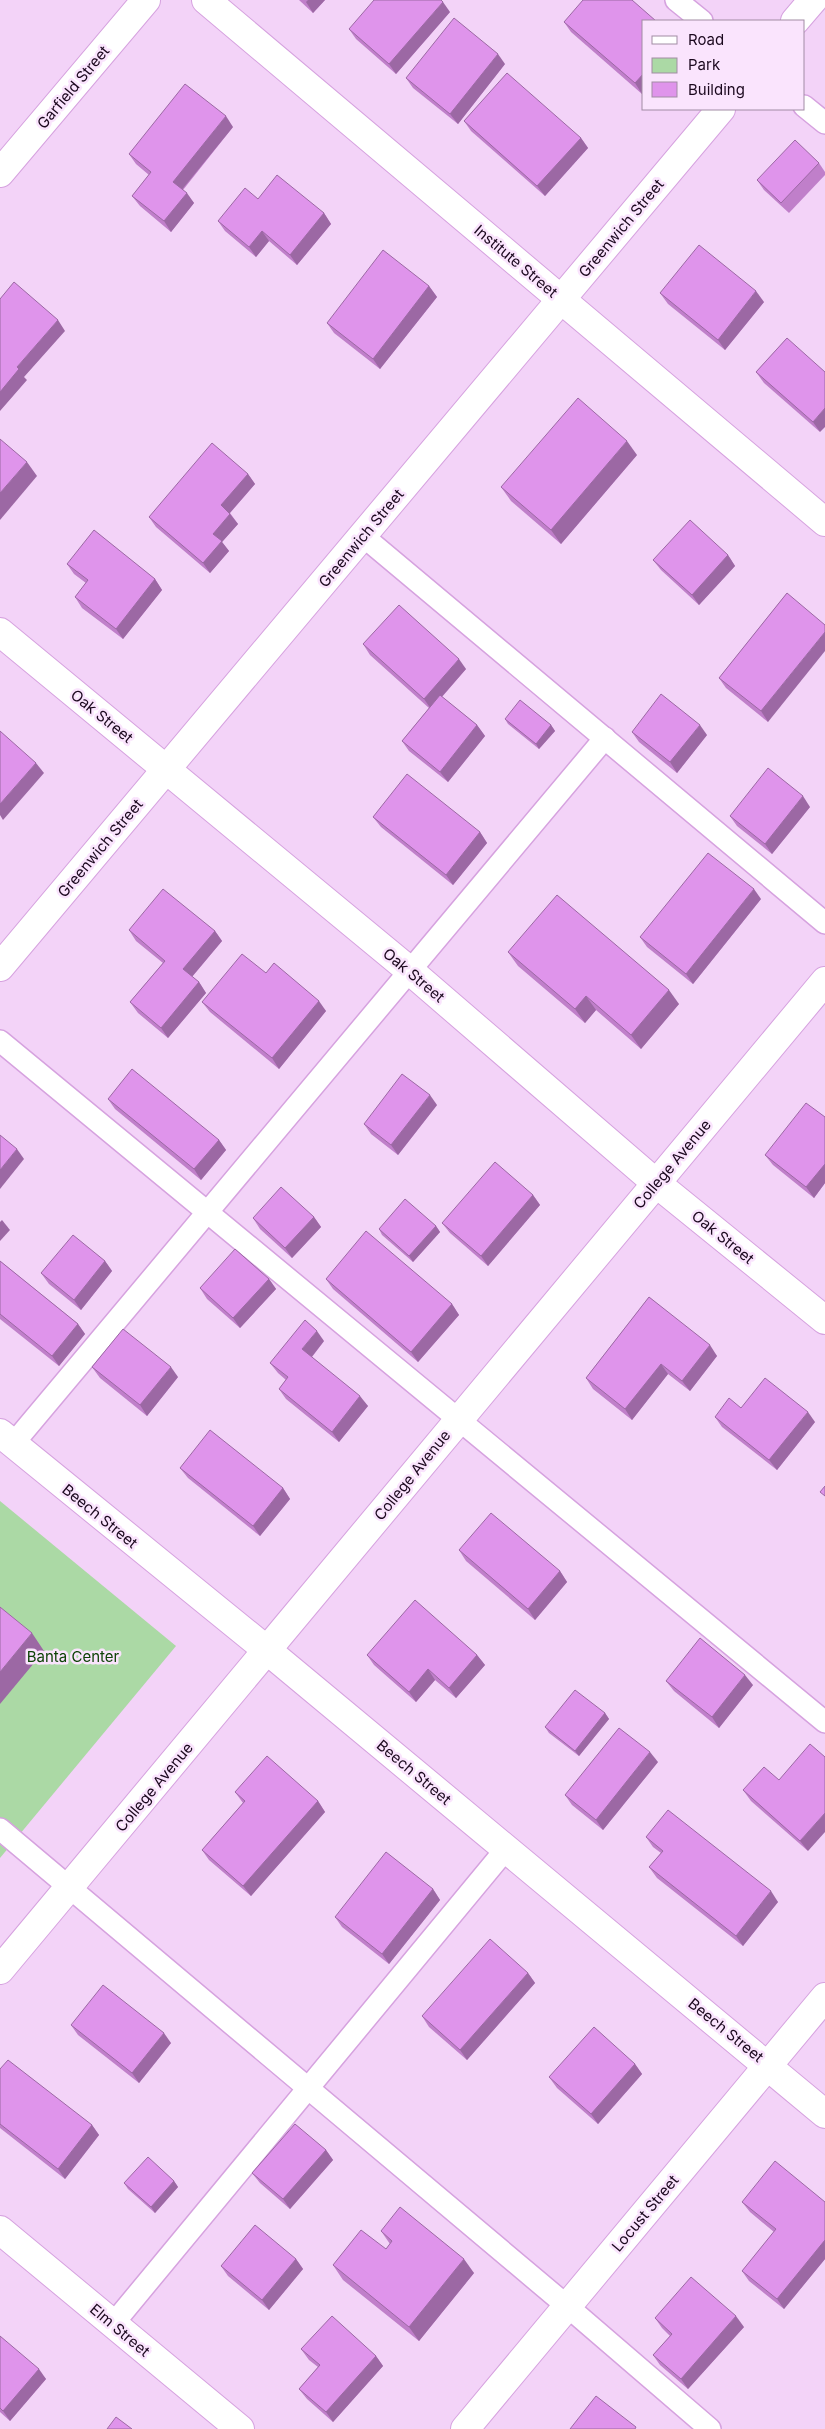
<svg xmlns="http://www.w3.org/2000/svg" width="825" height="2429" font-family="Inter,sans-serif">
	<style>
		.green { fill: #abd9a5 }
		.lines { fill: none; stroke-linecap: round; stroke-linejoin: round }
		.service-casing { stroke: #d6a2df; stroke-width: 24 }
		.minor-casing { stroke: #d6a2df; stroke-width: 30 }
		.service { stroke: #fff; stroke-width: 21 }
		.minor { stroke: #fff; stroke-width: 28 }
		.wall { fill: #c07fca }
		.shaded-wall { fill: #9c68a4 }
		.building { fill: #df94eb; stroke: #9c68a4 }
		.labels { text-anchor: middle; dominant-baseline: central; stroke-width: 5; stroke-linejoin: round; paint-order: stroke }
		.street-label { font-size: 15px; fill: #1b081e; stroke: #fae4fd }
		.park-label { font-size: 15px; fill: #0d4306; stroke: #fae4fd }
	</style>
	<rect width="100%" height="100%" fill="#f3d3f8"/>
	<!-- green -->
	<polygon class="green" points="0,1501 176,1646 0,1858"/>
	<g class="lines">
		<!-- service casing -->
		<g class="service-casing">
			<g id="service">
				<polyline points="676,0 702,21"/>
				<polyline points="804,106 825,123"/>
				<polyline points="363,536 825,923"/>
				<polyline points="0,1041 825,1722"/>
				<polyline points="13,1444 605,738"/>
				<polyline points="0,1829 567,2306 710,2429"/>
				<polyline points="113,2324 506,1849"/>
			</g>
		</g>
		<!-- minor casing -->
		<g class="minor-casing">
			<g id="minor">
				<polyline points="206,0 825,522"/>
				<polyline points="795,21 813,0"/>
				<polyline points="0,173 146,0"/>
				<polyline points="0,632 409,970 656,1183 825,1320"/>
				<polyline points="0,967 721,109"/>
				<polyline points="0,1433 268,1651 825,2114"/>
				<path d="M0 1970C277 1641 550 1310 825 981"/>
				<polyline points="0,2230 240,2429"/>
				<polyline points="465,2429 825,1997"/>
			</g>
		</g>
		<!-- service -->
		<use href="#service" class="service"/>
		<!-- minor -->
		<use href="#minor" class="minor"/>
	</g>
	<!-- wall -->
	<g class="wall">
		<polygon points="299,0 325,0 313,13"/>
		<polygon points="450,12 396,74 356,39 349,29"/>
		<polygon points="644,21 644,92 642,94 571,32 564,22"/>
		<polygon points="505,64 458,124 413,88 406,78"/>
		<polygon points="464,121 581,138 588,148 545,196 471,131"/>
		<polygon points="233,127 183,190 194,203 171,232 140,206 132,196 149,175 136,164 129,154"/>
		<polygon points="819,163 825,172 825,175 789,213 764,190 757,180"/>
		<polygon points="258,199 324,213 331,224 297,265 269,241 256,257 225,231 218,221"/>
		<polygon points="429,286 437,297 380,369 334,333 327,323"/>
		<polygon points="660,293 764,302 725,350 668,304"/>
		<polygon points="787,338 820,432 764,383 756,372"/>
		<polygon points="637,455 561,544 511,501 501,487"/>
		<polygon points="248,474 255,484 230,513 238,524 222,542 229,551 210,573 156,527 149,517"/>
		<polygon points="728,555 735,566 699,605 661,570 653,560"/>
		<polygon points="67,564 155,579 162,590 123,639 82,608 75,597 86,583 74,574"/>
		<polygon points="787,593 768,722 726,688 719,678"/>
		<polygon points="363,644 466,669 442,697 477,725 485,736 448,782 409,751 402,741 429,708 370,655"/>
		<polygon points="505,719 551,725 555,731 539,749 508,724"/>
		<polygon points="632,732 707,735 677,773 639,742"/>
		<polygon points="810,807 772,854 737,826 730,816"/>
		<polygon points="373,817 480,832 487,843 453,885 381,827"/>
		<polygon points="761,899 693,984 647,947 640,937"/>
		<polygon points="129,930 215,931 222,941 192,977 199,982 206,993 168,1038 138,1013 130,1002 163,963 136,941"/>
		<polygon points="508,952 679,1004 641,1049 596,1010 585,1023 518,966"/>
		<polygon points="266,973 326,1011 279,1069 210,1012 202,1002"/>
		<polygon points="108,1099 219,1140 226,1150 201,1180 115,1109"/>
		<polygon points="437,1105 398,1155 371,1134 364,1124"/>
		<polygon points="825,1117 825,1183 814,1198 773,1165 765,1155"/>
		<polygon points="533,1195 540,1205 488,1266 450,1233 442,1223"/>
		<polygon points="314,1217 321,1227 292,1258 260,1229 253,1218"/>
		<polygon points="436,1226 440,1232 413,1262 382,1235 379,1229"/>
		<polygon points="0,1261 78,1324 85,1334 59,1366 0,1319"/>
		<polygon points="105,1261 112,1271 81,1310 49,1284 41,1273"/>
		<polygon points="269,1279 276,1289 240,1328 207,1299 200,1288"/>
		<polygon points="326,1279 452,1304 459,1315 418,1362 333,1289"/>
		<polygon points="649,1297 717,1356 690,1391 668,1374 632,1420 593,1389 586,1378"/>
		<polygon points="324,1341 312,1357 368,1406 339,1442 286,1399 279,1389 286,1380 278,1373 270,1363"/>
		<polygon points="92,1367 178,1377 147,1416 100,1378"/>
		<polygon points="715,1417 815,1422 777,1470 722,1427"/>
		<polygon points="180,1468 283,1488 290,1499 260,1536 188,1478"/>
		<polygon points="459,1550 560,1571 567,1582 535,1620 466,1561"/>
		<polygon points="367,1655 477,1655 485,1665 456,1698 435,1680 416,1702 374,1665"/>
		<polygon points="666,1681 753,1685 719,1728 674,1691"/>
		<polygon points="605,1713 609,1719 579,1756 549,1733 545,1727"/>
		<polygon points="658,1762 603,1830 572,1805 565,1795"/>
		<polygon points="779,1780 808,1851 751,1801 743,1790"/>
		<polygon points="235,1792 318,1801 325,1812 251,1896 209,1860 202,1850 243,1803"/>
		<polygon points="646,1837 778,1902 743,1946 657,1878 649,1867 661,1853 653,1847"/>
		<polygon points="433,1889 440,1900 389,1964 342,1927 335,1917"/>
		<polygon points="528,1973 535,1983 467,2060 429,2027 422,2016"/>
		<polygon points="71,2025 171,2043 139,2083 78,2035"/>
		<polygon points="635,2064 642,2074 598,2124 557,2088 549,2077"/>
		<polygon points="0,2069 92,2125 99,2135 65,2179 0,2128"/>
		<polygon points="326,2150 333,2160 290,2209 260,2183 252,2173"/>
		<polygon points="174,2181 178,2187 155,2213 128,2189 124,2183"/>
		<polygon points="742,2202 825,2202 825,2259 784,2309 749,2281 742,2271 774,2232 750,2212"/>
		<polygon points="381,2231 474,2273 419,2341 343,2280 333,2265 386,2249 390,2244"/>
		<polygon points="296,2259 303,2269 269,2310 228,2276 221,2266"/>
		<polygon points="655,2318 744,2327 688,2389 660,2365 653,2355 670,2336 662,2328"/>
		<polygon points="0,2336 46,2379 10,2421 0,2412"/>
		<polygon points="301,2349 376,2356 383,2366 333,2422 307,2399 299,2389 318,2367 309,2360"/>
	</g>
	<!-- shaded-wall -->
	<g class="shaded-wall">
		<polygon points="308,0 325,0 313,13 306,2"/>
		<polygon points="443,2 450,12 396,74 389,64"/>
		<polygon points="498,54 505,64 458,124 450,114"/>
		<polygon points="644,73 644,92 642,94 635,83"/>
		<polygon points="226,116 233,127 180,192 173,182"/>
		<polygon points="581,138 588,148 545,196 537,186"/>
		<polygon points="187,193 194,203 171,232 164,221"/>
		<polygon points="324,213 331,224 297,265 290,255"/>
		<polygon points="262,231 269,241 256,257 249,247"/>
		<polygon points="429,286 437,297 380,369 373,359"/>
		<polygon points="756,291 764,302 725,350 718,340"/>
		<polygon points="58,320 65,331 24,377 27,380 0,411 0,392 17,367"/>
		<polygon points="825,408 825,427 820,432 813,422"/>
		<polygon points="627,441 637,455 561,544 551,530"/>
		<polygon points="27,462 37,476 0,520 0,493"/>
		<polygon points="248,474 255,484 228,515 221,505"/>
		<polygon points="230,514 238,524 222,542 229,551 210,573 203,563 213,534"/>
		<polygon points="728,555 735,566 699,605 692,595"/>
		<polygon points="155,579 162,590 123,639 116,629"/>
		<polygon points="825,632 825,651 768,722 761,711"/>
		<polygon points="459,659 466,669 431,709 424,699"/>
		<polygon points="477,725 485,736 448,782 440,772"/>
		<polygon points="551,725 555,731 539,749 536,744"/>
		<polygon points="700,725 707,735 677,773 670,762"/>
		<polygon points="36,763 44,773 3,820 0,815 0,804"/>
		<polygon points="803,796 810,807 772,854 765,844"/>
		<polygon points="480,832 487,843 453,885 446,875"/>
		<polygon points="754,889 761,899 693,984 686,974"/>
		<polygon points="215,931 222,941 190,979 183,969"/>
		<polygon points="199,982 206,993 168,1038 161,1028"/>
		<polygon points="669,990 679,1004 641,1049 631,1035"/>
		<polygon points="586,996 596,1010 585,1023 575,1009"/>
		<polygon points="319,1001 326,1011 279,1069 272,1058"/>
		<polygon points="430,1095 437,1105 398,1155 391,1145"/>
		<polygon points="219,1140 226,1150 201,1180 194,1169"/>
		<polygon points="17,1149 24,1159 0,1189 0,1170"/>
		<polygon points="825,1164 825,1183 814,1198 806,1187"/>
		<polygon points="533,1195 540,1205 488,1266 481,1256"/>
		<polygon points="314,1217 321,1227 292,1258 285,1248"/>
		<polygon points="2,1220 10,1230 0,1241 0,1222"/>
		<polygon points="436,1226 440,1232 413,1262 409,1256"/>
		<polygon points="105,1261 112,1271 81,1310 74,1300"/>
		<polygon points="269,1279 276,1289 240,1328 233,1318"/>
		<polygon points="452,1304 459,1315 418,1362 411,1352"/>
		<polygon points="78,1324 85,1334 59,1366 52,1356"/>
		<polygon points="317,1331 324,1341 310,1359 302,1349"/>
		<polygon points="710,1345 717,1356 690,1391 682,1381"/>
		<polygon points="661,1364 668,1374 632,1420 625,1409"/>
		<polygon points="171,1367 178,1377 147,1416 140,1405"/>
		<polygon points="360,1396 368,1406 339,1442 332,1432"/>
		<polygon points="808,1412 815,1422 777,1470 769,1460"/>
		<polygon points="283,1488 290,1499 260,1536 253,1526"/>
		<polygon points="560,1571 567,1582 535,1620 528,1609"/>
		<polygon points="32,1633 44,1651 0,1704 0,1672"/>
		<polygon points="477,1655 485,1665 456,1698 449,1688"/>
		<polygon points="428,1669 435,1680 416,1702 409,1692"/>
		<polygon points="745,1675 753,1685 719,1728 712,1717"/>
		<polygon points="605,1713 609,1719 579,1756 575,1751"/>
		<polygon points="650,1752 658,1762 603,1830 596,1820"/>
		<polygon points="318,1801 325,1812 251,1896 243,1886"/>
		<polygon points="825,1813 825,1832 808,1851 800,1841"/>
		<polygon points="433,1889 440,1900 389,1964 382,1954"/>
		<polygon points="771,1891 778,1902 743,1946 736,1936"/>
		<polygon points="528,1973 535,1983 467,2060 460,2050"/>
		<polygon points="164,2033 171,2043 139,2083 132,2073"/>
		<polygon points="635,2064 642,2074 598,2124 591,2114"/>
		<polygon points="92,2125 99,2135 65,2179 58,2169"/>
		<polygon points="326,2150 333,2160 290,2209 283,2199"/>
		<polygon points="174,2181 178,2187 155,2213 151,2207"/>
		<polygon points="825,2240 825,2259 784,2309 777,2299"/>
		<polygon points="296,2259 303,2269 269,2310 262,2300"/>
		<polygon points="464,2259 474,2273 419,2341 409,2327"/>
		<polygon points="736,2316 744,2327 688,2389 681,2379"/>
		<polygon points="376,2356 383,2366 333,2422 326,2412"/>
		<polygon points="39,2369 46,2379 10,2421 3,2411"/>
	</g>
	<!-- building -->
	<g class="building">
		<polygon points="374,0 441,0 443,2 389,64 349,29"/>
		<polygon points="583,0 632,0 656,21 644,21 644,73 635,83 564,22"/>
		<polygon points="454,18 498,54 450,114 406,78"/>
		<polygon points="507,73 581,138 537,186 464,121"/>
		<polygon points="185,84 226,116 173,182 187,193 164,221 132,196 151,172 129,154"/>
		<polygon points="795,140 819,163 781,203 757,180"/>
		<polygon points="277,175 324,213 290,255 262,231 249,247 218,221 245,188 258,199"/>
		<polygon points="699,245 756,291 718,340 660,293"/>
		<polygon points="383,250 429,286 373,359 327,323"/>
		<polygon points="14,282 58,320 17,367 19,369 0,392 0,299"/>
		<polygon points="787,338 825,372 825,408 813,422 756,372"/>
		<polygon points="578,398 627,441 551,530 501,487"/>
		<polygon points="0,439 27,462 0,493"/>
		<polygon points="212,443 248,474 221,505 230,514 213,534 222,541 203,563 149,517"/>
		<polygon points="690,520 728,555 692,595 653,560"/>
		<polygon points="94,530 155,579 116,629 75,597 88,580 67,564"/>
		<polygon points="787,593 825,625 825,632 761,711 719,678"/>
		<polygon points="399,605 459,659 424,699 363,644"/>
		<polygon points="661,694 700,725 670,762 632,732"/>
		<polygon points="440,695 477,725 440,772 402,741"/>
		<polygon points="520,700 551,725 536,744 505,719"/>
		<polygon points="0,731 36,763 0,804"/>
		<polygon points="768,768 803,796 765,844 730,816"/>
		<polygon points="407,774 480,832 446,875 373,817"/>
		<polygon points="708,853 754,889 686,974 640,937"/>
		<polygon points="163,889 215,931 183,969 199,982 161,1028 130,1002 165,961 129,930"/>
		<polygon points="557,895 669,990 631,1035 586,996 575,1009 508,952"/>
		<polygon points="242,954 266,973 274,963 319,1001 272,1058 202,1002"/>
		<polygon points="132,1069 219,1140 194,1169 108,1099"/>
		<polygon points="402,1074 430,1095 391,1145 364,1124"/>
		<polygon points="806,1103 825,1117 825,1164 806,1187 765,1155"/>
		<polygon points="0,1135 17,1149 0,1170"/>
		<polygon points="495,1162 533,1195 481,1256 442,1223"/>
		<polygon points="281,1187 314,1217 285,1248 253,1218"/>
		<polygon points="405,1199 436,1226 409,1256 379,1229"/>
		<polygon points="366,1231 452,1304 411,1352 326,1279"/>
		<polygon points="73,1235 105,1261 74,1300 41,1273"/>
		<polygon points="235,1249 269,1279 233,1318 200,1288"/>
		<polygon points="0,1261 78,1324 52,1356 0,1314"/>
		<polygon points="649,1297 710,1345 682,1381 661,1364 625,1409 586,1378"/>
		<polygon points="305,1320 317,1331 302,1349 360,1396 332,1432 279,1389 288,1377 270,1363"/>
		<polygon points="123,1329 171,1367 140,1405 92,1367"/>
		<polygon points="765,1378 808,1412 769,1460 715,1417 729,1398 741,1408"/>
		<polygon points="210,1430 283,1488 253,1526 180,1468"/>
		<polygon points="825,1486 825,1496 820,1492"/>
		<polygon points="491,1513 560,1571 528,1609 459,1550"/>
		<polygon points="415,1600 477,1655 449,1688 428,1669 409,1692 367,1655"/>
		<polygon points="0,1607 32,1633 0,1672"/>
		<polygon points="700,1638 745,1675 712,1717 666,1681"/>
		<polygon points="575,1690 605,1713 575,1751 545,1727"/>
		<polygon points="619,1728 650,1752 596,1820 565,1795"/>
		<polygon points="810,1744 825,1757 825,1813 800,1841 743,1790 764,1767 779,1780"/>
		<polygon points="267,1756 318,1801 243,1886 202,1850 245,1801 235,1792"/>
		<polygon points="668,1810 771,1891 736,1936 649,1867 663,1851 646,1837"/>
		<polygon points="386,1852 433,1889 382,1954 335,1917"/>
		<polygon points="490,1939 528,1973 460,2050 422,2016"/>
		<polygon points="103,1985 164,2033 132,2073 71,2025"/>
		<polygon points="594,2027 635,2064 591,2114 549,2077"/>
		<polygon points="8,2060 92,2125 58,2169 0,2124 0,2069"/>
		<polygon points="295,2124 326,2150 283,2199 252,2173"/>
		<polygon points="148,2157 174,2181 151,2207 124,2183"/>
		<polygon points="775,2161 825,2202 825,2240 777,2299 742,2271 776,2229 742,2202"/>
		<polygon points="400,2207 464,2259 409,2327 333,2265 361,2230 386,2249 392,2241 381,2231"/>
		<polygon points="255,2225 296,2259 262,2300 221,2266"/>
		<polygon points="691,2277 736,2316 681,2379 653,2355 672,2334 655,2318"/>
		<polygon points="332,2316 376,2356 326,2412 299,2389 320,2365 301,2349"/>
		<polygon points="0,2336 39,2369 3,2411 0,2408"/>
		<polygon points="596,2396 636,2427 635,2429 570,2429"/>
		<polygon points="116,2417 132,2429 107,2429"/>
	</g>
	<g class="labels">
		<!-- street labels -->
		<g class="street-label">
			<text transform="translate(73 87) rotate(-50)">Garfield Street</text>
			<text transform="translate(621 228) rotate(-50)">Greenwich Street</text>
			<text transform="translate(516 261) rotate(40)">Institute Street</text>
			<text transform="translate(361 538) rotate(-50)">Greenwich Street</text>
			<text transform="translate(102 716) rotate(39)">Oak Street</text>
			<text transform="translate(100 848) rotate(-50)">Greenwich Street</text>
			<text transform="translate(414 975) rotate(40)">Oak Street</text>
			<text transform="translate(672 1164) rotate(-50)">College Avenue</text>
			<text transform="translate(723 1237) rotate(39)">Oak Street</text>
			<text transform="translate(412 1475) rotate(-51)">College Avenue</text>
			<text transform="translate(100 1516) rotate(39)">Beech Street</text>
			<text transform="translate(414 1772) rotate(40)">Beech Street</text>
			<text transform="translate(154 1787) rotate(-50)">College Avenue</text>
			<text transform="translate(726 2030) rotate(39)">Beech Street</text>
			<text transform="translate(645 2213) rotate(-50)">Locust Street</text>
			<text transform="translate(120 2330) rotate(40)">Elm Street</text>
		</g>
		<!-- park labels -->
		<g class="park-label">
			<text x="73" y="1656">Banta Center</text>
		</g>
	</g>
	<!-- legend -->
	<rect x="642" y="20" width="162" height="90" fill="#fae4fd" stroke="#a18ca4"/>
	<rect x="652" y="36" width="25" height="8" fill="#ffffff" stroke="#a18ca4"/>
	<text x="688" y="45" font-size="15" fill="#1b081e">Road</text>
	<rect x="652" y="58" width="25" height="15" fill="#abd9a5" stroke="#a18ca4"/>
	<text x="688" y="70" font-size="15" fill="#1b081e">Park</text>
	<rect x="652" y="82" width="25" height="15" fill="#df94eb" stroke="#a18ca4"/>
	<text x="688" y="95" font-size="15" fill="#1b081e">Building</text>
</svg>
